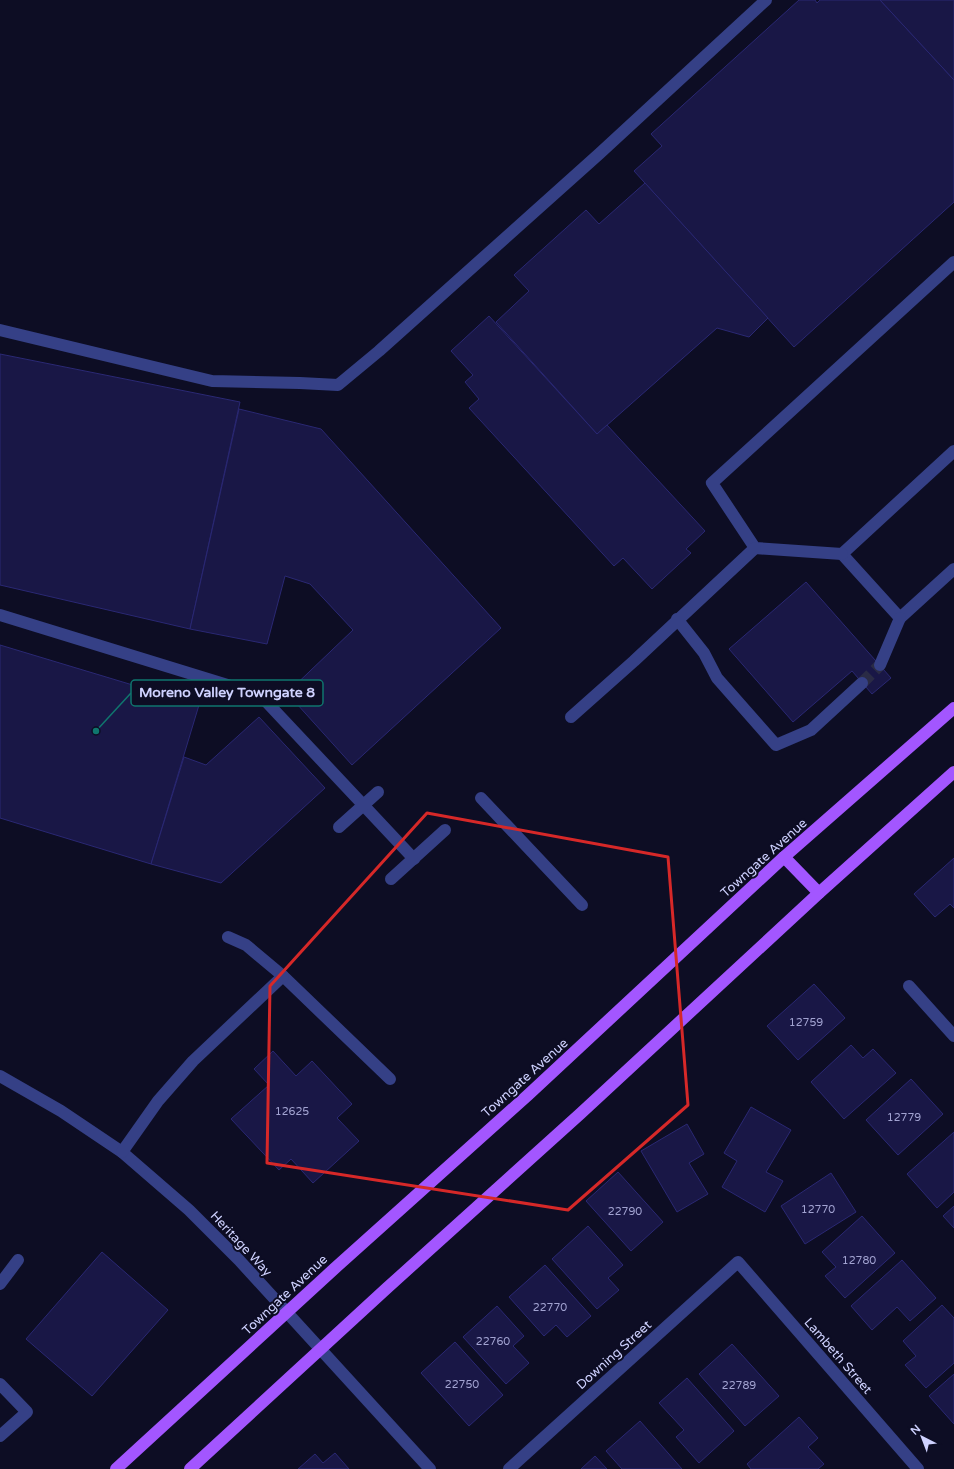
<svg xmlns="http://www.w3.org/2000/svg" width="954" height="1469" font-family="'Varela Round',sans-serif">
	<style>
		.building { fill: #191746; stroke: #2a2873 }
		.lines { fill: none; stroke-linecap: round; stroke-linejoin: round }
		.minor-tunnel { stroke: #2a2b45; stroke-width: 12; stroke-dasharray: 12 6; stroke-linecap: butt }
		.minor { stroke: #354086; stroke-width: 12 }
		.major { stroke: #a356ff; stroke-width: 12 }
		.marked { fill: none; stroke: #d62828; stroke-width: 3; stroke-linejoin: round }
		.labels { text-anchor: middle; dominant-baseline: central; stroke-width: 4; stroke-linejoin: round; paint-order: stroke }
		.number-label { font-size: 11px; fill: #a2a3d1 }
		.street-label { font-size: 13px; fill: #cfd2ff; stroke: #0d0d24 }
		.leader { fill: none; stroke: #0f766e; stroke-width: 1.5 }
		.callout-dot { fill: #0f766e; stroke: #0d0d24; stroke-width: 1.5 }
		.callout { fill: #0d0d24; stroke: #0f766e; stroke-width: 1.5 }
		.callout-label { font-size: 14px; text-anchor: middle; font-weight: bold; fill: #cfd2ff }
	</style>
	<rect width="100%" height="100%" fill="#0d0d24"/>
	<!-- building -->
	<g class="building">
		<polygon points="799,0 815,0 817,3 820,0 880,0 954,80 954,202 794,347 634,171 662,146 651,134"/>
		<polygon points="880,0 954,0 954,80"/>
		<polygon points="645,183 768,318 749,337 717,328 597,434 496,322 529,291 514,275 586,210 599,224"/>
		<polygon points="489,316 597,434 607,425 705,531 686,549 691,553 652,589 623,558 614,566 469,408 479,399 465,382 473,375 451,351"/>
		<polygon points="0,354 240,402 190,629 0,585"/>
		<polygon points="239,409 321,429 501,628 352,765 287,693 353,630 310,584 285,576 267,644 190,629"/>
		<polygon points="806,582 891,678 872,694 852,671 793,722 729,649"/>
		<polygon points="0,645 199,705 151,864 0,818"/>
		<polygon points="259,717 325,788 221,883 151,864 184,757 206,765"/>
		<polygon points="954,858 954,908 950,904 935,917 914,894"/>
		<polygon points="814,984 845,1018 798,1060 767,1026"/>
		<polygon points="851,1045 863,1058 873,1049 896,1073 844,1119 811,1082"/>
		<polygon points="273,1051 296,1076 312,1061 352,1104 337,1118 359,1141 313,1183 291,1159 279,1170 231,1119 269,1085 254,1069"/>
		<polygon points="911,1079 943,1114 898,1155 866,1120"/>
		<polygon points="751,1107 791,1130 766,1172 783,1181 765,1212 722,1187 737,1161 724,1153"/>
		<polygon points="687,1124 704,1154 689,1163 708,1194 677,1212 641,1151"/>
		<polygon points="954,1132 954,1192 937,1208 907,1174"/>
		<polygon points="618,1172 663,1222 631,1251 586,1201"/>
		<polygon points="831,1173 856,1212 805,1244 781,1206"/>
		<polygon points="954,1206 954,1228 943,1216"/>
		<polygon points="862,1216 895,1253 845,1298 825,1276 836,1267 822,1252"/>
		<polygon points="588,1226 623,1265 608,1278 619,1290 597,1309 552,1259"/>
		<polygon points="102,1252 168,1310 92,1396 26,1339"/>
		<polygon points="902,1260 936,1298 910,1321 897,1307 872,1330 851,1306"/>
		<polygon points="545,1265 591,1316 567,1337 556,1325 544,1336 509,1297"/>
		<polygon points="942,1305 954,1318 954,1363 926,1388 905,1365 916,1356 903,1341"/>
		<polygon points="497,1306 524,1336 513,1346 529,1363 506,1384 463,1337"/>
		<polygon points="455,1342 503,1395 469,1426 421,1373"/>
		<polygon points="732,1344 779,1396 745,1426 699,1374"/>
		<polygon points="954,1374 954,1424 929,1396"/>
		<polygon points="687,1378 734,1431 699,1463 676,1437 684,1430 659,1403"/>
		<polygon points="799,1417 818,1438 808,1447 824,1464 818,1469 751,1469 747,1464"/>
		<polygon points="640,1421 682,1469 622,1469 606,1451"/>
		<polygon points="335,1453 349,1469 298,1469 315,1454 323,1463"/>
		<polygon points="595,1456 607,1469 581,1469"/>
	</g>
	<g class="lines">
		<!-- minor-tunnel -->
		<polyline class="minor-tunnel" points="862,683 880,665"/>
		<!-- minor -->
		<g class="minor">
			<polyline points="0,330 212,381 300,383 338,385 379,351 599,154 766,0"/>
			<polyline points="954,451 842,554 900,618 954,569"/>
			<polyline points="842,554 755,548 712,483 954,262"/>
			<polyline points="0,615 260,695 414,859"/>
			<polyline points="677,619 704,653 717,678 776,745 811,730 862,683"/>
			<polyline points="880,665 900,618"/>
			<polyline points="571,717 634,661 755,548"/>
			<polyline points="481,798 582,905"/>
			<polyline points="339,827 378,792"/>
			<polyline points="391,879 445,830"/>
			<polyline points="228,937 246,945 283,976 390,1079"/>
			<polyline points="909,986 954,1036"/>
			<polyline points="0,1076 61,1111 122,1152 189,1210 239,1260 430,1469"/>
			<polyline points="122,1152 158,1101 193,1061 283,976"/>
			<polyline points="0,1284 18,1260"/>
			<polyline points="0,1384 27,1412 0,1436"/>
			<polyline points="509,1469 738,1262 918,1469"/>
		</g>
		<!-- major -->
		<g class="major">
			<polyline points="784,857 819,893"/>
			<polyline points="116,1469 334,1269 528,1095 784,857 954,708"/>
			<polyline points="190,1469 387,1288 580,1114 819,893 954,772"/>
		</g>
	</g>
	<!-- marked area -->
	<path class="marked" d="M427 813 668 857 688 1105 568 1210 267 1163 270 986Z"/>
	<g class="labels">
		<!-- number labels -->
		<g class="number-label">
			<text x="806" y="1022">12759</text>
			<text x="292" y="1111">12625</text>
			<text x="904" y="1117">12779</text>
			<text x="818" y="1209">12770</text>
			<text x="625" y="1211">22790</text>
			<text x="859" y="1260">12780</text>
			<text x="550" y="1307">22770</text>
			<text x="493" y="1341">22760</text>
			<text x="462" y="1384">22750</text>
			<text x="739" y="1385">22789</text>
		</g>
		<!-- street labels -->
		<g class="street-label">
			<text transform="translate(764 858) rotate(-42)">Towngate Avenue</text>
			<text transform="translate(525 1078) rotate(-42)">Towngate Avenue</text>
			<text transform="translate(241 1244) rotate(47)">Heritage Way</text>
			<text transform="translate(285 1295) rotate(-43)">Towngate Avenue</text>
			<text transform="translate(614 1355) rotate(-42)">Downing Street</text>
			<text transform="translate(838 1356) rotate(49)">Lambeth Street</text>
		</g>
	</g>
	<!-- callouts -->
	<path class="leader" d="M96 731L131 693"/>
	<circle class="callout-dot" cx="96" cy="731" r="4"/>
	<rect class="callout" x="131" y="680" width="192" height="26" rx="4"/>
	<g class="callout-label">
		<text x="227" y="697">Moreno Valley Towngate 8</text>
	</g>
	<!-- north arrow -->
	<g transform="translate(922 1437) rotate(318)" stroke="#0d0d24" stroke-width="3" paint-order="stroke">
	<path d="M0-3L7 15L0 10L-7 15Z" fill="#cfd2ff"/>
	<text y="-6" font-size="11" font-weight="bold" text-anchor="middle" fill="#cfd2ff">N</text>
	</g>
</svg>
